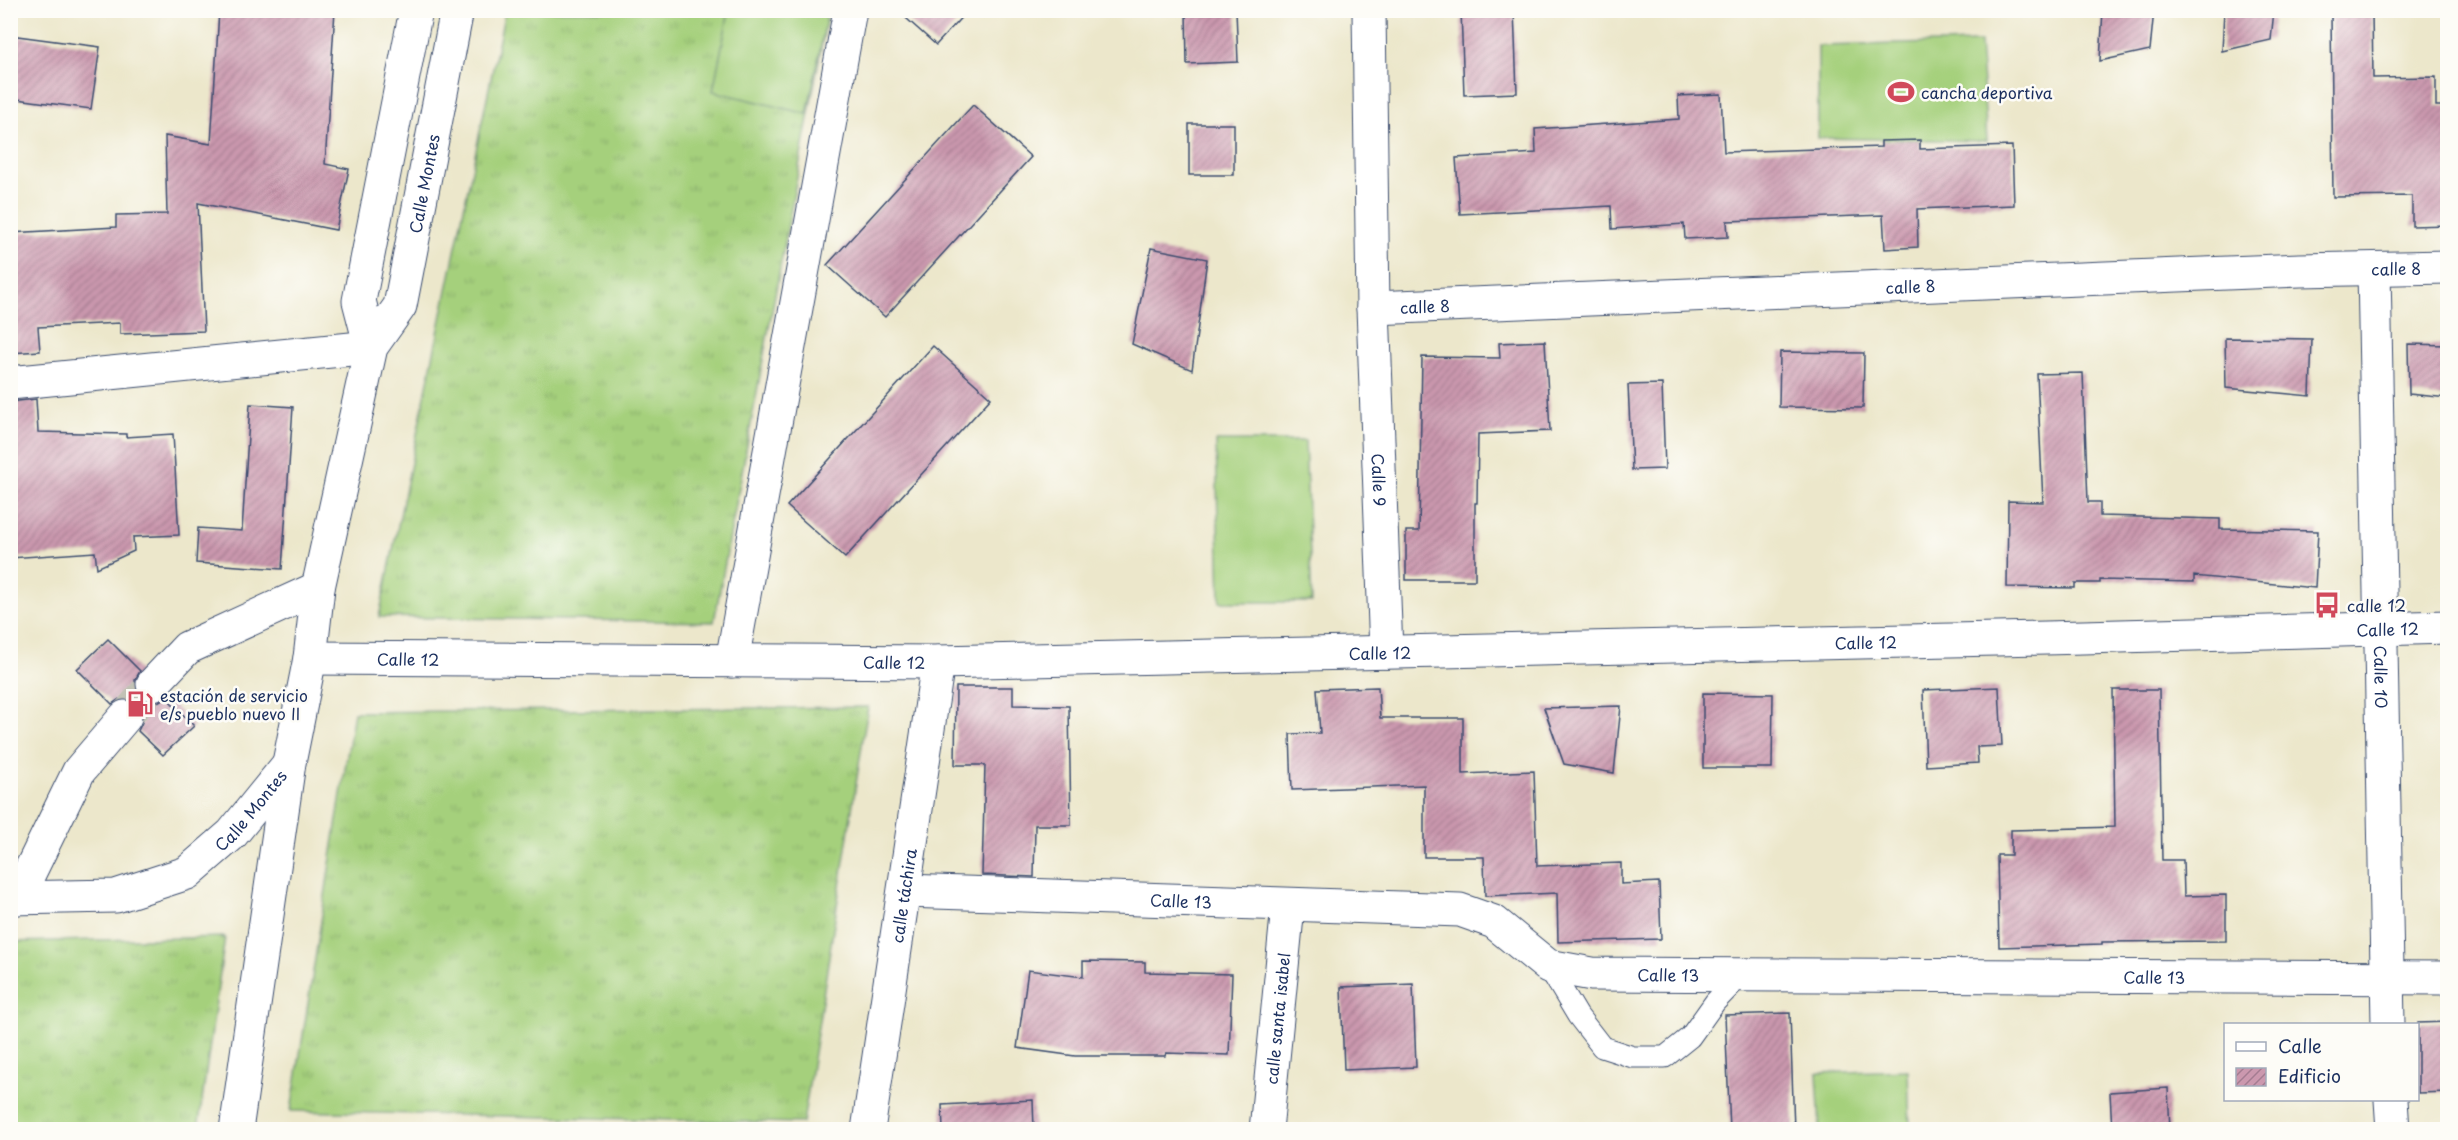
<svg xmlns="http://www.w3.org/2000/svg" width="2458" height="1140" font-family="'Playpen Sans',sans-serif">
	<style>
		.grass { fill: url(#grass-tufts); stroke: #60806d; stroke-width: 1.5 }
		.garden { fill: #a5d07c; stroke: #60806d; stroke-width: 1.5 }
		.building { fill: url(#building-hatch) }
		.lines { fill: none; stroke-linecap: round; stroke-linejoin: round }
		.street-tunnel { stroke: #c2c2b5; stroke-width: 33; stroke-dasharray: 33 16; stroke-linecap: butt }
		.lane-casing { stroke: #3a4b6e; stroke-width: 23 }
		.street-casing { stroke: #3a4b6e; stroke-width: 35 }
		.secondary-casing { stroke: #3a4b6e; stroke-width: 35 }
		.lane { stroke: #fff; stroke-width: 21 }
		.street { stroke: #fff; stroke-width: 33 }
		.secondary { stroke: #fff; stroke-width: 33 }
		.labels { text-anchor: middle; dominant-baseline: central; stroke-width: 5; stroke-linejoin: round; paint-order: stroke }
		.poi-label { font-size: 16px; fill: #1b2f5e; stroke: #fdfcf7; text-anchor: start }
		.street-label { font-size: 16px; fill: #1b2f5e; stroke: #fdfcf7 }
	</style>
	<defs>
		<pattern id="grass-tufts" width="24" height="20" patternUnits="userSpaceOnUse" patternTransform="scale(1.5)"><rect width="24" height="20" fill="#a5d07c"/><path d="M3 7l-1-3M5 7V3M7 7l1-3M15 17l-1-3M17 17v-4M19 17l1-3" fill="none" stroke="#8db36e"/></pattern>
		<pattern id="building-hatch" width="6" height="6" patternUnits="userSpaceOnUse" patternTransform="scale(1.5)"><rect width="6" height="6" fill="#cb98ae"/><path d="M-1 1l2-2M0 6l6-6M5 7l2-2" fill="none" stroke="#a47c91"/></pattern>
	</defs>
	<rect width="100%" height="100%" fill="#fdfcf7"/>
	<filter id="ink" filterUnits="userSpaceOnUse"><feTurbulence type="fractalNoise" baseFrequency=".0167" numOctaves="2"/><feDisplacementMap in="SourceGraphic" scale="12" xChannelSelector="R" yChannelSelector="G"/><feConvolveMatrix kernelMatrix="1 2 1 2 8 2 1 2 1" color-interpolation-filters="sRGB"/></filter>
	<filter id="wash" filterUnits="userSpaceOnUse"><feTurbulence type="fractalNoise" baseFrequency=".008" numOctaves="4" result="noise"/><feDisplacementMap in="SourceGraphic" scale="24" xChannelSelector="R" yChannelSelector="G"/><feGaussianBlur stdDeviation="1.35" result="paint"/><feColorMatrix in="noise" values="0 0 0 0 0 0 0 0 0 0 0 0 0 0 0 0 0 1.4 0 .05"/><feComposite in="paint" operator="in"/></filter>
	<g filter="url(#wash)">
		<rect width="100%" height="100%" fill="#ece7cb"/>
		<!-- grass -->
		<g class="grass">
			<polygon points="505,11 828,11 714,622 379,617"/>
			<polygon points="868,707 803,1123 291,1111 354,712"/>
			<polygon points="225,937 198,1129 11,1129 11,942"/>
		</g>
		<!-- garden -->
		<g class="garden">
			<polygon points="729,11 828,11 807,114 713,91"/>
			<polygon points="1980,42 1987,141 1818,138 1818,46"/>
			<polygon points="1216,441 1305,441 1312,602 1220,602"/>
			<polygon points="1908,1070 1910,1129 1820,1129 1817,1073"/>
		</g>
		<g id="blocks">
			<!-- building -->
			<g class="building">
				<polygon points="219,10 335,10 325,164 349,169 336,230 198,203 204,331 120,334 120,323 38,327 40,351 10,353 10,233 116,227 116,215 167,214 165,136 211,144"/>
				<polygon points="897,10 968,10 936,45"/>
				<polygon points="1186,10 1236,10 1238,62 1187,64"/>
				<polygon points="1461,10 1514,10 1517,93 1464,95"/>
				<polygon points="2103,10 2154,10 2150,50 2100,61"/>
				<polygon points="2224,10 2274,10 2271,40 2222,51"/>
				<polygon points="2372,13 2373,78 2436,77 2436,106 2448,106 2448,225 2412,226 2412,196 2333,197 2331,14"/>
				<polygon points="10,35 100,47 91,109 10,98"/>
				<polygon points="1721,94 1724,152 1881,147 1881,141 1920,140 1920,149 2012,146 2014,205 1917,209 1918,247 1885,249 1883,215 1727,221 1728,237 1685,239 1684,224 1612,229 1611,206 1460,214 1456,158 1536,153 1535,129 1679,119 1678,96"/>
				<polygon points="973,105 1031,157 885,317 827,265"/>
				<rect x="1189" y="124" width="45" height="51"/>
				<polygon points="1151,248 1207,259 1192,370 1132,344"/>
				<polygon points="2225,338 2312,339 2310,396 2226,388"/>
				<polygon points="1545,341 1550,431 1478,434 1477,503 1475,503 1475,580 1406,580 1406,531 1419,531 1422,357 1500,358 1499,343"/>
				<polygon points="2408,344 2448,345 2448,398 2409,394"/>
				<polygon points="933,346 991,398 845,558 787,506"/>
				<polygon points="1780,352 1864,353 1863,408 1779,407"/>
				<polygon points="2083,373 2088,502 2100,502 2100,516 2220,519 2220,529 2318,531 2315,588 2194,576 2194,582 2100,580 2100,583 2075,583 2075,588 2007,587 2008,501 2043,502 2037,374"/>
				<polygon points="1662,384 1665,469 1632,470 1628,385"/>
				<polygon points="36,399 38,432 126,434 126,437 173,434 179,535 133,537 134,551 97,568 95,552 10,558 10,402"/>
				<polygon points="250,404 293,407 282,569 196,563 198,528 242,531"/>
				<polygon points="108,639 140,671 135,680 135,690 140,697 149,702 158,702 166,697 194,726 163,755 138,731 143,720 142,710 138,703 128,699 119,699 112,704 77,669"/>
				<polygon points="956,687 1013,687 1013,705 1069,706 1071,825 1035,825 1034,877 982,875 985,765 955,765"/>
				<polygon points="1378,687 1380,718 1463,718 1463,774 1534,771 1537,866 1621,863 1621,884 1659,882 1661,939 1558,942 1557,893 1485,896 1484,857 1424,857 1424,785 1292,790 1290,734 1320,733 1317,689"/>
				<polygon points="1999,687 2002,746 1977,747 1978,763 1926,766 1923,690"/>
				<polygon points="2113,690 2159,690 2162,860 2183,860 2184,896 2226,895 2226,941 2102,942 2102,944 1999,947 1997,855 2011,855 2011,830 2115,827"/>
				<polygon points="1703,693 1773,694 1772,768 1703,768"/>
				<polygon points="1621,706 1614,773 1564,764 1544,708"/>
				<polygon points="1083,961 1145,962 1145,972 1232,974 1229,1055 1166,1053 1165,1056 1075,1056 1017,1048 1028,970 1083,977"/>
				<polygon points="1413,984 1416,1067 1344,1070 1341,987"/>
				<polygon points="1790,1013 1794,1130 1730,1130 1725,1015"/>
				<polygon points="2448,1022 2448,1092 2418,1093 2418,1023"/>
				<polygon points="2168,1088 2170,1130 2112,1130 2110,1092"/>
				<polygon points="1033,1100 1034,1130 943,1130 942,1105"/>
			</g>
		</g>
	</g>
	<g filter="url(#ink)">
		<use href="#blocks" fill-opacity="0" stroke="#3a4b6e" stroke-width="1.5"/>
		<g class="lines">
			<!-- street-tunnel -->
			<polyline class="street-tunnel" points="125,717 153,684"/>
			<!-- lane casing -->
			<g class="lane-casing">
				<polyline id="lane" points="1548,966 1578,1016 1602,1047 1633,1057 1665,1057 1690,1037 1715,1002 1741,975"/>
			</g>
			<!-- street casing -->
			<g class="street-casing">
				<g id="street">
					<path id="s1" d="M1369 10 1373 308 1386 652"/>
					<path id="s2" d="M2374 269 2388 1024"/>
					<path id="s3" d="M1373 308 2300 270 2448 267"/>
					<polyline points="10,383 371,347"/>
					<path id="s4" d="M310 658 938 662 2046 638 2448 627"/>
					<polyline points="732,661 850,10"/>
					<polyline points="153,684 187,648 318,588"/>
					<path id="s5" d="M905 891 1460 910 1494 922 1548 966 1592 974 2448 978"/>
					<polyline points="17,898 79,771 125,717"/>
					<polyline points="2391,1100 2393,1130"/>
					<path id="s6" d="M868 1130 938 662"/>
					<path id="s7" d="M1266 1130 1288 906"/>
				</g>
			</g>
			<!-- secondary casing -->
			<g class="secondary-casing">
				<g id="secondary">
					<polyline points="371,347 359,301 416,10"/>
					<path id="s8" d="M10 898 116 896 187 873 232 834 288 765"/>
					<path id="s9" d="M236 1130 289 763 310 658 318 588 371 347 400 306 457 10"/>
				</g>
			</g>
			<!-- lane -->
			<use href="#lane" class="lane"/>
			<!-- street -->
			<use href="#street" class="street"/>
			<!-- secondary -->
			<use href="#secondary" class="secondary"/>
		</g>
	</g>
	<!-- icons -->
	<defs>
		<g id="stadium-bare" transform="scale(2.07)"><path d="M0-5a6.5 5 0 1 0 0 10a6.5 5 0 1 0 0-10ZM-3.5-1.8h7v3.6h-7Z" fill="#d1495b" stroke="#fdfcf7" stroke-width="2.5" paint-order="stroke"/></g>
		<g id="bus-bare" transform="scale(2.07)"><path d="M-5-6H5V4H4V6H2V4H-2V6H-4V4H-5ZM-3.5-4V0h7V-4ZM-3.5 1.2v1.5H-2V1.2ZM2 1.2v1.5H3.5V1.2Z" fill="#d1495b" stroke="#fdfcf7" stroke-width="2.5" paint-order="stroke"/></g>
		<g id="fuel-bare" transform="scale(2.07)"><path d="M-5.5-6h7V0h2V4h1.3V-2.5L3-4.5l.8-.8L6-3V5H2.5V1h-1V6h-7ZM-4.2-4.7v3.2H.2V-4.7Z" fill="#d1495b" stroke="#fdfcf7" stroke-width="2.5" paint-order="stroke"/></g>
	</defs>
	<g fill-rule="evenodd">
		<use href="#stadium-bare" x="1901" y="92"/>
		<use href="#bus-bare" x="2327" y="605"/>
		<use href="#fuel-bare" x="140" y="704"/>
	</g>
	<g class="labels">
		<!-- poi labels -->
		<g class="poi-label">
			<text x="1921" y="92">cancha deportiva</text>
			<text x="2347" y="605">calle 12</text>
			<text x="160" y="695">estación de servicio<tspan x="160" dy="18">e/s pueblo nuevo II</tspan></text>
		</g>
		<!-- street labels -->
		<g class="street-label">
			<text stroke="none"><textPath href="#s9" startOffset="970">Calle Montes</textPath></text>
			<text stroke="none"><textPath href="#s3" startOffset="1024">calle 8</textPath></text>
			<text stroke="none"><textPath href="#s3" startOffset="538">calle 8</textPath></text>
			<text stroke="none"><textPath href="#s3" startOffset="52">calle 8</textPath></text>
			<text stroke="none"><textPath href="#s1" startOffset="470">Calle 9</textPath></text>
			<text stroke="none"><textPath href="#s4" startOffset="2078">Calle 12</textPath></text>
			<text stroke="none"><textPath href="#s4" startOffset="1556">Calle 12</textPath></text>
			<text stroke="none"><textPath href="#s4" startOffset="1070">Calle 12</textPath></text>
			<text stroke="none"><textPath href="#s4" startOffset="98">Calle 12</textPath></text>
			<text stroke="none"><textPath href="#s4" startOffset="584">Calle 12</textPath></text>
			<text stroke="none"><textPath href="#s2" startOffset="408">Calle 10</textPath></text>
			<text stroke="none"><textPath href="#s8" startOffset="270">Calle Montes</textPath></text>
			<text stroke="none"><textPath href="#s6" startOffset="237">calle táchira</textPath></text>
			<text stroke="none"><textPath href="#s5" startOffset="276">Calle 13</textPath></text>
			<text stroke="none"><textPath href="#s5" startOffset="782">Calle 13</textPath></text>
			<text stroke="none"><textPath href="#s5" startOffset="1268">Calle 13</textPath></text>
			<text stroke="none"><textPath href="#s7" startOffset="112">calle santa isabel</textPath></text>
		</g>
	</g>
	<!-- margin -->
	<rect width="2458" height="1140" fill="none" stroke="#fdfcf7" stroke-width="36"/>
	<!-- legend -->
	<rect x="2224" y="1023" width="195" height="78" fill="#fdfcf7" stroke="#a3aaba" stroke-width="1.5"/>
	<rect x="2236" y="1042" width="30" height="9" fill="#ffffff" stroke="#a3aaba" stroke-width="1.5"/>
	<text x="2278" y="1053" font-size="18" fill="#1b2f5e">Calle</text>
	<rect x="2236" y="1068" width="30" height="18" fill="url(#building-hatch)" stroke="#a3aaba" stroke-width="1.5"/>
	<text x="2278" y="1083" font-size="18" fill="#1b2f5e">Edificio</text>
</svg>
